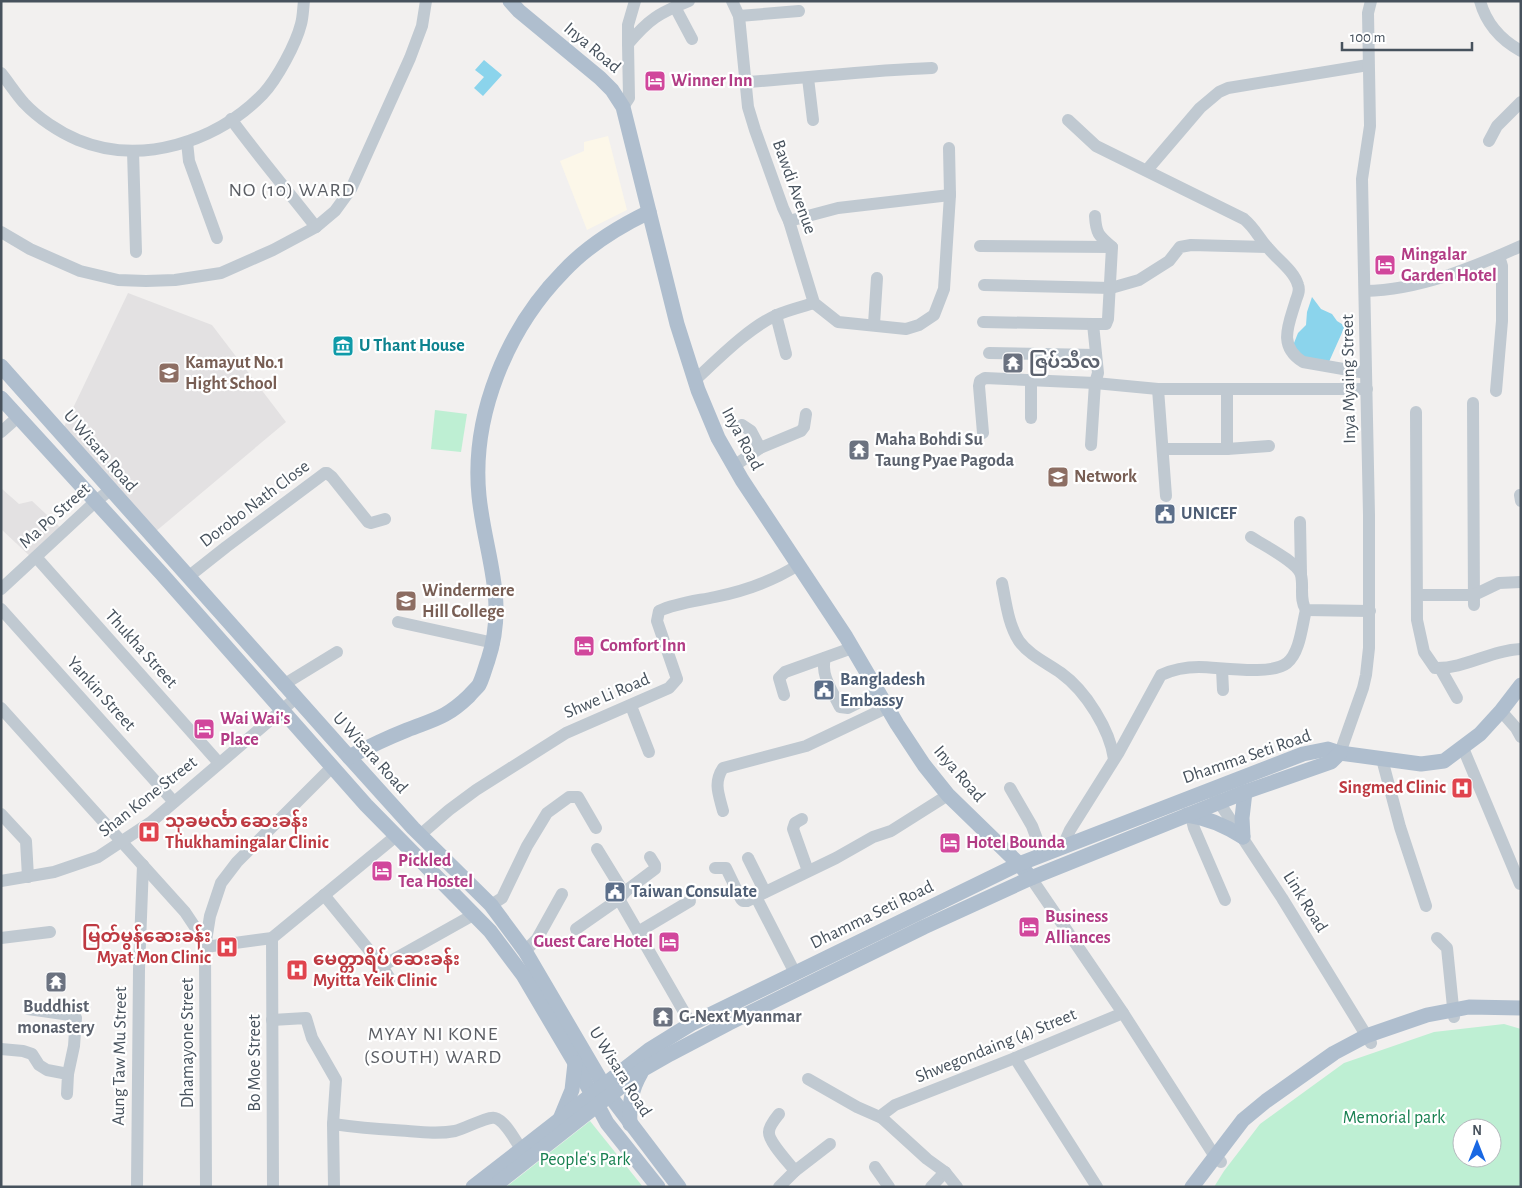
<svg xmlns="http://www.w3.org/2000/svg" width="1522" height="1188" font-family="'Alegreya Sans','Noto Sans Myanmar',sans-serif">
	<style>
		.commercial { fill: #fcf7e9 }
		.education { fill: #e3e1e2 }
		.green { fill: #beefd3; fill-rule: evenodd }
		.water { fill: #8bd4ec }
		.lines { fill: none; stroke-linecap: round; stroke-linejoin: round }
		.minor { stroke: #c0c9d1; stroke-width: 12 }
		.major { stroke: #afbece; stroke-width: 15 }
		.labels { text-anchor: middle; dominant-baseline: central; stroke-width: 4.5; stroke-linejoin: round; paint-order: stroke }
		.street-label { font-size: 18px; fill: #47525d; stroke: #fff }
		.hotel-label { font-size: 18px; font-weight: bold; fill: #b23c85; stroke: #fff; text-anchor: start }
		.culture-label { font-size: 18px; font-weight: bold; fill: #0d838f; stroke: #fff; text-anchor: start }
		.education-label { font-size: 18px; font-weight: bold; fill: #785e54; stroke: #fff; text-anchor: start }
		.worship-label { font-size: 18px; font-weight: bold; fill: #5b616d; stroke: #fff; text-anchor: start }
		.service-label { font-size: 18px; font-weight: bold; fill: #4e5e75; stroke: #fff; text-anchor: start }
		.health-label { font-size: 18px; font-weight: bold; fill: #be3a42; stroke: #fff; text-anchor: end }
		.park-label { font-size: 18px; fill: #178050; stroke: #fff }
		.quarter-label { font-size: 20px; letter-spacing: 1px; fill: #5c5f65; stroke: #fff }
	</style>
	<rect width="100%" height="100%" fill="#f2f0ef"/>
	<!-- commercial -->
	<polygon class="commercial" points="608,136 627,210 587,230 560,161 584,151 584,142"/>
	<!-- education -->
	<g class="education">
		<polygon points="128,293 212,325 286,422 155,532 63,429"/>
		<polygon points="2,489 19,504 32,501 61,528 32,558 1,529"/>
	</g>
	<!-- green -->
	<g class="green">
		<polygon points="435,410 467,414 461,452 431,449"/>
		<path d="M1504 1024 1521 1029V1187H1214L1224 1171 1260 1124 1344 1063 1434 1032ZM1462 1128H1492V1158H1462Z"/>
		<polygon points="590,1121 643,1187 506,1187"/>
	</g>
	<!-- water -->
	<g class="water">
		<polygon points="484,60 502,75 483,96 474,88 484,77 475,70"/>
		<polygon points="1312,297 1321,309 1332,314 1337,321 1345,326 1328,364 1306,359 1292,348 1298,333 1306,325 1307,312"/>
	</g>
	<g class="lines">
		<!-- minor -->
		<g class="minor">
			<polyline points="732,1 739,16 748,107 755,130 783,208 789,221 814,303 838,322 906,329 919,325 934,315 944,289 950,195 949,148"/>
			<path d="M1480 1C1486 23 1501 40 1521 51"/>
			<polyline points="675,7 692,39"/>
			<polyline points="739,16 799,11"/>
			<polyline points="628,44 628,25 635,1"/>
			<path d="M1 73C9 83 16 94 24 103 38 118 59 132 78 140 141 166 216 142 263 94 277 79 296 44 301 24 303 17 303 9 304 1"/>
			<polyline points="808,78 813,120"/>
			<path d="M747 82C808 78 870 70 932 68"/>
			<path d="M623 107 629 98 628 44C649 19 659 13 689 1"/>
			<path d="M231 119C258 156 288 191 316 227"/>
			<path d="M1068 120 1096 146 1244 219C1256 229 1259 239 1269 249 1278 260 1294 271 1298 285 1300 290 1298 295 1296 300 1289 324 1277 346 1303 362L1366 373"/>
			<polyline points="1489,141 1497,126 1521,102"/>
			<polyline points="187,142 189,161 217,238"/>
			<polyline points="133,151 136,252"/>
			<polyline points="1147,170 1200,108 1219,92 1228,88 1368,65"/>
			<polyline points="789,221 838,208 950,195"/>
			<polyline points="1,232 30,249 80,271 118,280 146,281 175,280 221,273 273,250 316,227 335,211 351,189 410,58 422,26 426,1"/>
			<polyline points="980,246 1112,247"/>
			<polyline points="984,285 1111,288 1139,280 1169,261 1180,247 1191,245 1267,247"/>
			<path d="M1365 291C1419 290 1472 268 1521 246"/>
			<polyline points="776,315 786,354"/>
			<polyline points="983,322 1093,324"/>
			<polyline points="874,324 877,278"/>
			<polyline points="989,353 1096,355"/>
			<polyline points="1031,379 1031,418"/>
			<path d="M694 381C717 360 749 327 777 315 788 310 801 307 814 303"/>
			<polyline points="1158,389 1166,496"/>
			<polyline points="1227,389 1227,449"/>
			<polyline points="1496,391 1502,321 1502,266 1499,256"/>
			<polyline points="1473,403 1474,605"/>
			<path d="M1416 412 1417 620 1424 652 1435 668C1465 669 1491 650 1521 649"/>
			<polyline points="742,425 751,431 760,448"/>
			<polyline points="1,432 18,417"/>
			<polyline points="983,433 979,386 980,381 985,378 1095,383 1158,389 1367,389"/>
			<path d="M1091 445 1095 383 1098 373 1093 324H1106L1108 319 1112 247C1099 236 1096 234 1095 216"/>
			<polyline points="1163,449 1227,449 1269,446"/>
			<polyline points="734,466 760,448 801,431 804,427 806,414"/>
			<polyline points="1520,495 1521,501"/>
			<polyline points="1300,522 1301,574"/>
			<path d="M1251 537C1263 545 1298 562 1301 575 1304 587 1299 599 1306 610L1370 611"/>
			<polyline points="36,557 219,763"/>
			<polyline points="188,577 226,547 325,473 327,473 332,477 368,522 371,523 385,519"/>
			<path d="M1002 583C1006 602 1008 624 1019 641 1029 655 1047 663 1061 673 1086 691 1110 730 1114 759"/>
			<polyline points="1,589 95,502 110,490"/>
			<polyline points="1417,595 1474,595 1499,583 1521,582"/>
			<polyline points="1,609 174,802"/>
			<polyline points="398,622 494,643"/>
			<path d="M825 658C820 675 833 692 840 707L848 708 878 693"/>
			<polyline points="1440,668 1457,698"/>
			<polyline points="1222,669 1223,690"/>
			<polyline points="283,685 337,652"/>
			<polyline points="784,695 779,678 785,672 852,648"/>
			<polyline points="631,706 649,752"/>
			<polyline points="1,708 185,912 197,930 205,947 272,938 396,836"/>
			<polyline points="1501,711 1516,728 1521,737"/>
			<polyline points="1463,748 1520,884"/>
			<polyline points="1340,753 1363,688 1366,675 1369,648 1369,515 1362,179 1370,126 1368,13 1371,1"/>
			<polyline points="1382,759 1400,827 1426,906"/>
			<polyline points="1010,788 1032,826 1043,855"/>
			<polyline points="1215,796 1282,898 1371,1043"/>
			<path d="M723 811C719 795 713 783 723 768L806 746 886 708"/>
			<polyline points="1,814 26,841 28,877"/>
			<polyline points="1191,816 1194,828 1225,900"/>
			<polyline points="802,819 795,823 793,829 808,871"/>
			<path d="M420 835 449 810 476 790 566 733 669 688 677 679 657 621 659 611C676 603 696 601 715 597 744 591 773 581 798 565"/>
			<path d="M1063 846 1070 830 1119 752 1161 675C1174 669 1185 667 1199 667 1219 667 1271 676 1287 663 1300 653 1302 625 1306 610"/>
			<polyline points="597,849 624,893"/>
			<polyline points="748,858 765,892"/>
			<polyline points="715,868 726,868 741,899 743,901 747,901 836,858 873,837 891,831 948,795"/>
			<polyline points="1031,878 1123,1013 1214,1155 1221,1162"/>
			<polyline points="1,881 54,872 98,857 151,822 296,698"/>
			<polyline points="324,895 382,966 390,979"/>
			<polyline points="756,897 795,973"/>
			<polyline points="619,899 691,1024"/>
			<polyline points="491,905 502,898 527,846 547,813 569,797 578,797 596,828"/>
			<polyline points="576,929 619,899 627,890 655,869 655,865 650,857"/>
			<polyline points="638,932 690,901"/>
			<polyline points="1,938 50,932"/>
			<polyline points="272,938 273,1187"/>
			<polyline points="1437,938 1447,948 1454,1017"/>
			<polyline points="525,951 537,939 562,894"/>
			<polyline points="382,966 473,915"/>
			<polyline points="28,1009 70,1015 76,1018 74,1046 68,1074"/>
			<polyline points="272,1020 306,1018 312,1038 336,1080 333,1124 334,1187"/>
			<polyline points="1,1049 23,1051 32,1054 39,1065 47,1070 68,1074 67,1094"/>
			<polyline points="1015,1058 1097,1187"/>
			<polyline points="808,1079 857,1107 882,1118"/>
			<path d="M333 1124C354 1127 374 1129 394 1130 414 1131 435 1135 455 1131 465 1129 487 1116 495 1118 506 1121 515 1141 522 1150"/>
			<polyline points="875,1167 889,1187"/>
			<polyline points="795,1171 830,1144"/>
			<polyline points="137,1187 139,969 143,865"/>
			<polyline points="206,1187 205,947 210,916 221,883 237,862 332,767"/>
			<path d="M779 1187 795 1171C789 1163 768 1141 769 1132 769 1126 775 1119 779 1114"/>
			<polyline points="931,1187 945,1172"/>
			<polyline points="957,1187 945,1172 927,1159 882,1118 883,1114 895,1105 1015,1058 1123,1013"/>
		</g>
		<!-- major -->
		<g class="major">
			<polyline points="510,1 519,11 600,78 612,90 623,107 677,324 698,390 718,438 742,480 846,637 897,724 924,765 948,795 1019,864 1031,878"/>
			<polyline points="1,366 349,757 413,828 491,905 525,951 610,1096 679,1187"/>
			<polyline points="1,398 161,573 366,805 490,931 523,975 575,1063 607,1123 658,1187"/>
			<path d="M349 757C368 747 387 738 407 730 435 719 446 718 469 696 472 692 476 689 479 685 483 677 485 668 488 660 508 600 485 555 479 496 471 416 507 329 563 272 587 246 618 227 649 212"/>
			<path d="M1187 815C1208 818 1226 826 1243 837"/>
			<polyline points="1243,837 1242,818 1245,792"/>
			<polyline points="560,1119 572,1090 575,1063"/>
			<path d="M630 1124C629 1105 631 1090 641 1073"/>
			<polyline points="473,1187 649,1050 691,1024 1019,864 1303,754 1328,749 1340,753 1421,764 1444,761 1480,734 1501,711 1521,685"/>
			<polyline points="493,1187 642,1070 670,1054 729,1023 924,927 1031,878 1245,792 1331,762 1340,753"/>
			<polyline points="1192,1187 1243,1120 1266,1101 1334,1053 1366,1036 1427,1015 1469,1007 1521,1008"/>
		</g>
	</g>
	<!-- icons -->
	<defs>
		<g id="hotel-square" transform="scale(1.125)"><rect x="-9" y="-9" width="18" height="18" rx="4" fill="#d1479c" stroke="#fff"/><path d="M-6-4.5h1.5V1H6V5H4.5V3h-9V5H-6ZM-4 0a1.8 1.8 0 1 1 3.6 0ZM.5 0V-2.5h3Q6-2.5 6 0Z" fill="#fff"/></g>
		<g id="museum-square" transform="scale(1.125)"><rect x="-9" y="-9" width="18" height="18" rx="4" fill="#0f9aa8" stroke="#fff"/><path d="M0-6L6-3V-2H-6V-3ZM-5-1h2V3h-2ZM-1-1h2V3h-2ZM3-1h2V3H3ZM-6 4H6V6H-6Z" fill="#fff"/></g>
		<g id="temple-square" transform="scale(1.125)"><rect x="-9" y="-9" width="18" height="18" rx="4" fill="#6b7280" stroke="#fff"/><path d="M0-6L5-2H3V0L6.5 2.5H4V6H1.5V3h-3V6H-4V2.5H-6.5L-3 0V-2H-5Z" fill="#fff"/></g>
		<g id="school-square" transform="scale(1.125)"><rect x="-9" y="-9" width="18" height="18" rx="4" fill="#8d6e63" stroke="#fff"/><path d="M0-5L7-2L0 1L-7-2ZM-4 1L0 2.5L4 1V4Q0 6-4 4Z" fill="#fff"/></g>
		<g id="civic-square" transform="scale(1.125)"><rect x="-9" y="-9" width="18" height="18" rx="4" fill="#5c6f8a" stroke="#fff"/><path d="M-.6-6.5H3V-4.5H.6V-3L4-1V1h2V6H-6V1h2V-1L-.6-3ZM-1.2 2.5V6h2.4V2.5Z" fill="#fff"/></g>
		<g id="university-square" transform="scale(1.125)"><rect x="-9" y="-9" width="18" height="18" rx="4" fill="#8d6e63" stroke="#fff"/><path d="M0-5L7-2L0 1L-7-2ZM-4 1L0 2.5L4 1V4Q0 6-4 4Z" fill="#fff"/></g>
		<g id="hospital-square" transform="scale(1.125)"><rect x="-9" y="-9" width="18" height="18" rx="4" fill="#e0444e" stroke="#fff"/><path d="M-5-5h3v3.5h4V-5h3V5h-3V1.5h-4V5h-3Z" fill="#fff"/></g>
	</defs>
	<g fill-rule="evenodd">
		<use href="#hotel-square" x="655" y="81"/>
		<use href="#hotel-square" x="1385" y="265"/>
		<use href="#museum-square" x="343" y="346"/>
		<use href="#temple-square" x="1013" y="363"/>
		<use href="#school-square" x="169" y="373"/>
		<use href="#temple-square" x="859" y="450"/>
		<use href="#school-square" x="1058" y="477"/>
		<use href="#civic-square" x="1165" y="514"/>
		<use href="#university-square" x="406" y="601"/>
		<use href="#hotel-square" x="584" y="646"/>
		<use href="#civic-square" x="824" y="690"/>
		<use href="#hotel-square" x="204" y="729"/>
		<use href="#hospital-square" x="1462" y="788"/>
		<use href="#hospital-square" x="149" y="832"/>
		<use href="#hotel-square" x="950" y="843"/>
		<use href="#hotel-square" x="382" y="871"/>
		<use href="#civic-square" x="615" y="892"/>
		<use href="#hotel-square" x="1029" y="927"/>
		<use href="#hotel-square" x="669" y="942"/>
		<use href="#hospital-square" x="227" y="947"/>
		<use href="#hospital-square" x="297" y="970"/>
		<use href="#temple-square" x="56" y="982"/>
		<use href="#temple-square" x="663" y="1017"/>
	</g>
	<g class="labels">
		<!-- street labels -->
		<g class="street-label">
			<text transform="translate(592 48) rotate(40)">Inya Road</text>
			<text transform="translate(794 187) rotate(70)">Bawdi Avenue</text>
			<text transform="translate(1349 379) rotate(-91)">Inya Myaing Street</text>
			<text transform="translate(742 439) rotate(62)">Inya Road</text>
			<text transform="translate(100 451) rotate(49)">U Wisara Road</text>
			<text transform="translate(255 504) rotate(-37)">Dorobo Nath Close</text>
			<text transform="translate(55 516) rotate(-42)">Ma Po Street</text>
			<text transform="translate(141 649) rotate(48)">Thukha Street</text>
			<text transform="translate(101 694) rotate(48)">Yankin Street</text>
			<text transform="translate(607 696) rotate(-23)">Shwe Li Road</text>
			<text transform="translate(370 753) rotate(48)">U Wisara Road</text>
			<text transform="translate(1247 757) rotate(-19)">Dhamma Seti Road</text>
			<text transform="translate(959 774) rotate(49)">Inya Road</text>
			<text transform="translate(148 797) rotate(-38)">Shan Kone Street</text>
			<text transform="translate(1305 902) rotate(58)">Link Road</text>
			<text transform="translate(872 915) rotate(-26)">Dhamma Seti Road</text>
			<text transform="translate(188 1043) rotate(-90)">Dhamayone Street</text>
			<text transform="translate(996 1046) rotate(-22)">Shwegondaing (4) Street</text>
			<text transform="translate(120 1056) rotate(-89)">Aung Taw Mu Street</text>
			<text transform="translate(255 1063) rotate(-90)">Bo Moe Street</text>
			<text transform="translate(620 1072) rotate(58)">U Wisara Road</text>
		</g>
		<!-- hotel labels -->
		<g class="hotel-label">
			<text x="671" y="81">Winner Inn</text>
			<text x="1401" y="255">Mingalar<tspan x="1401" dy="21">Garden Hotel</tspan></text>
			<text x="600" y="646">Comfort Inn</text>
			<text x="220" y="719">Wai Wai's<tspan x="220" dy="21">Place</tspan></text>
			<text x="966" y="843">Hotel Bounda</text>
			<text x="398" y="861">Pickled<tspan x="398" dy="21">Tea Hostel</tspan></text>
			<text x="1045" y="917">Business<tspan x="1045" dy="21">Alliances</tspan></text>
			<text x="653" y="942" text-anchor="end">Guest Care Hotel</text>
		</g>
		<!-- culture labels -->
		<g class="culture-label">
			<text x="359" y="346">U Thant House</text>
		</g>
		<!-- education labels -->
		<g class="education-label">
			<text x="185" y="363">Kamayut No.1<tspan x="185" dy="21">Hight School</tspan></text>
			<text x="1074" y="477">Network</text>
			<text x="422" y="591">Windermere<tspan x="422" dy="21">Hill College</tspan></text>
		</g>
		<!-- worship labels -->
		<g class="worship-label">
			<text x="1029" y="363">ဇြပ်သီလ</text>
			<text x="875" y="440">Maha Bohdi Su<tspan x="875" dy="21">Taung Pyae Pagoda</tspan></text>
			<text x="56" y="1007" text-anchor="middle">Buddhist<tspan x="56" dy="21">monastery</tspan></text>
			<text x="679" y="1017">G-Next Myanmar</text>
		</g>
		<!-- service labels -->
		<g class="service-label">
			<text x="1181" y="514">UNICEF</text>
			<text x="840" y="680">Bangladesh<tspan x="840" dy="21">Embassy</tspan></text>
			<text x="631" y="892">Taiwan Consulate</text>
		</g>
		<!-- health labels -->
		<g class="health-label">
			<text x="1446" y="788">Singmed Clinic</text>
			<text x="165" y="822" text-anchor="start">သုခမင်္လာ ဆေးခန်း<tspan x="165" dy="21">Thukhamingalar Clinic</tspan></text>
			<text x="211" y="937">မြတ်မွန်ဆေးခန်း<tspan x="211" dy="21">Myat Mon Clinic</tspan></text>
			<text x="313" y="960" text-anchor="start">မေတ္တာရိပ် ဆေးခန်း<tspan x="313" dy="21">Myitta Yeik Clinic</tspan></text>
		</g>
		<!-- park labels -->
		<g class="park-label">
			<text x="1394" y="1118">Memorial park</text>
			<text x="585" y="1160">People's Park</text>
		</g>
		<!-- quarter labels -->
		<g class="quarter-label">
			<text x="292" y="190">NO (10) WARD</text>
			<text x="433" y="1034">MYAY NI KONE<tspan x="433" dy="23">(SOUTH) WARD</tspan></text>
		</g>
	</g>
	<!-- border -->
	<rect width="1522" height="1188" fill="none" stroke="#47525d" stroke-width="5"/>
	<!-- north arrow -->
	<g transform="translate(1477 1143)"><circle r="24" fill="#ffffff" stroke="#b5babe"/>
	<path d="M0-4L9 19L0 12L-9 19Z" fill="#1968e3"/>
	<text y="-8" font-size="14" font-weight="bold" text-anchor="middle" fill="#47525d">N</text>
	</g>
	<!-- scale -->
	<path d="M1342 42v8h130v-8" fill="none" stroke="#47525d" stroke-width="2.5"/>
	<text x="1350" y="42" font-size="15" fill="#47525d" stroke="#ffffff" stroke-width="4" paint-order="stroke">100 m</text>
</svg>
